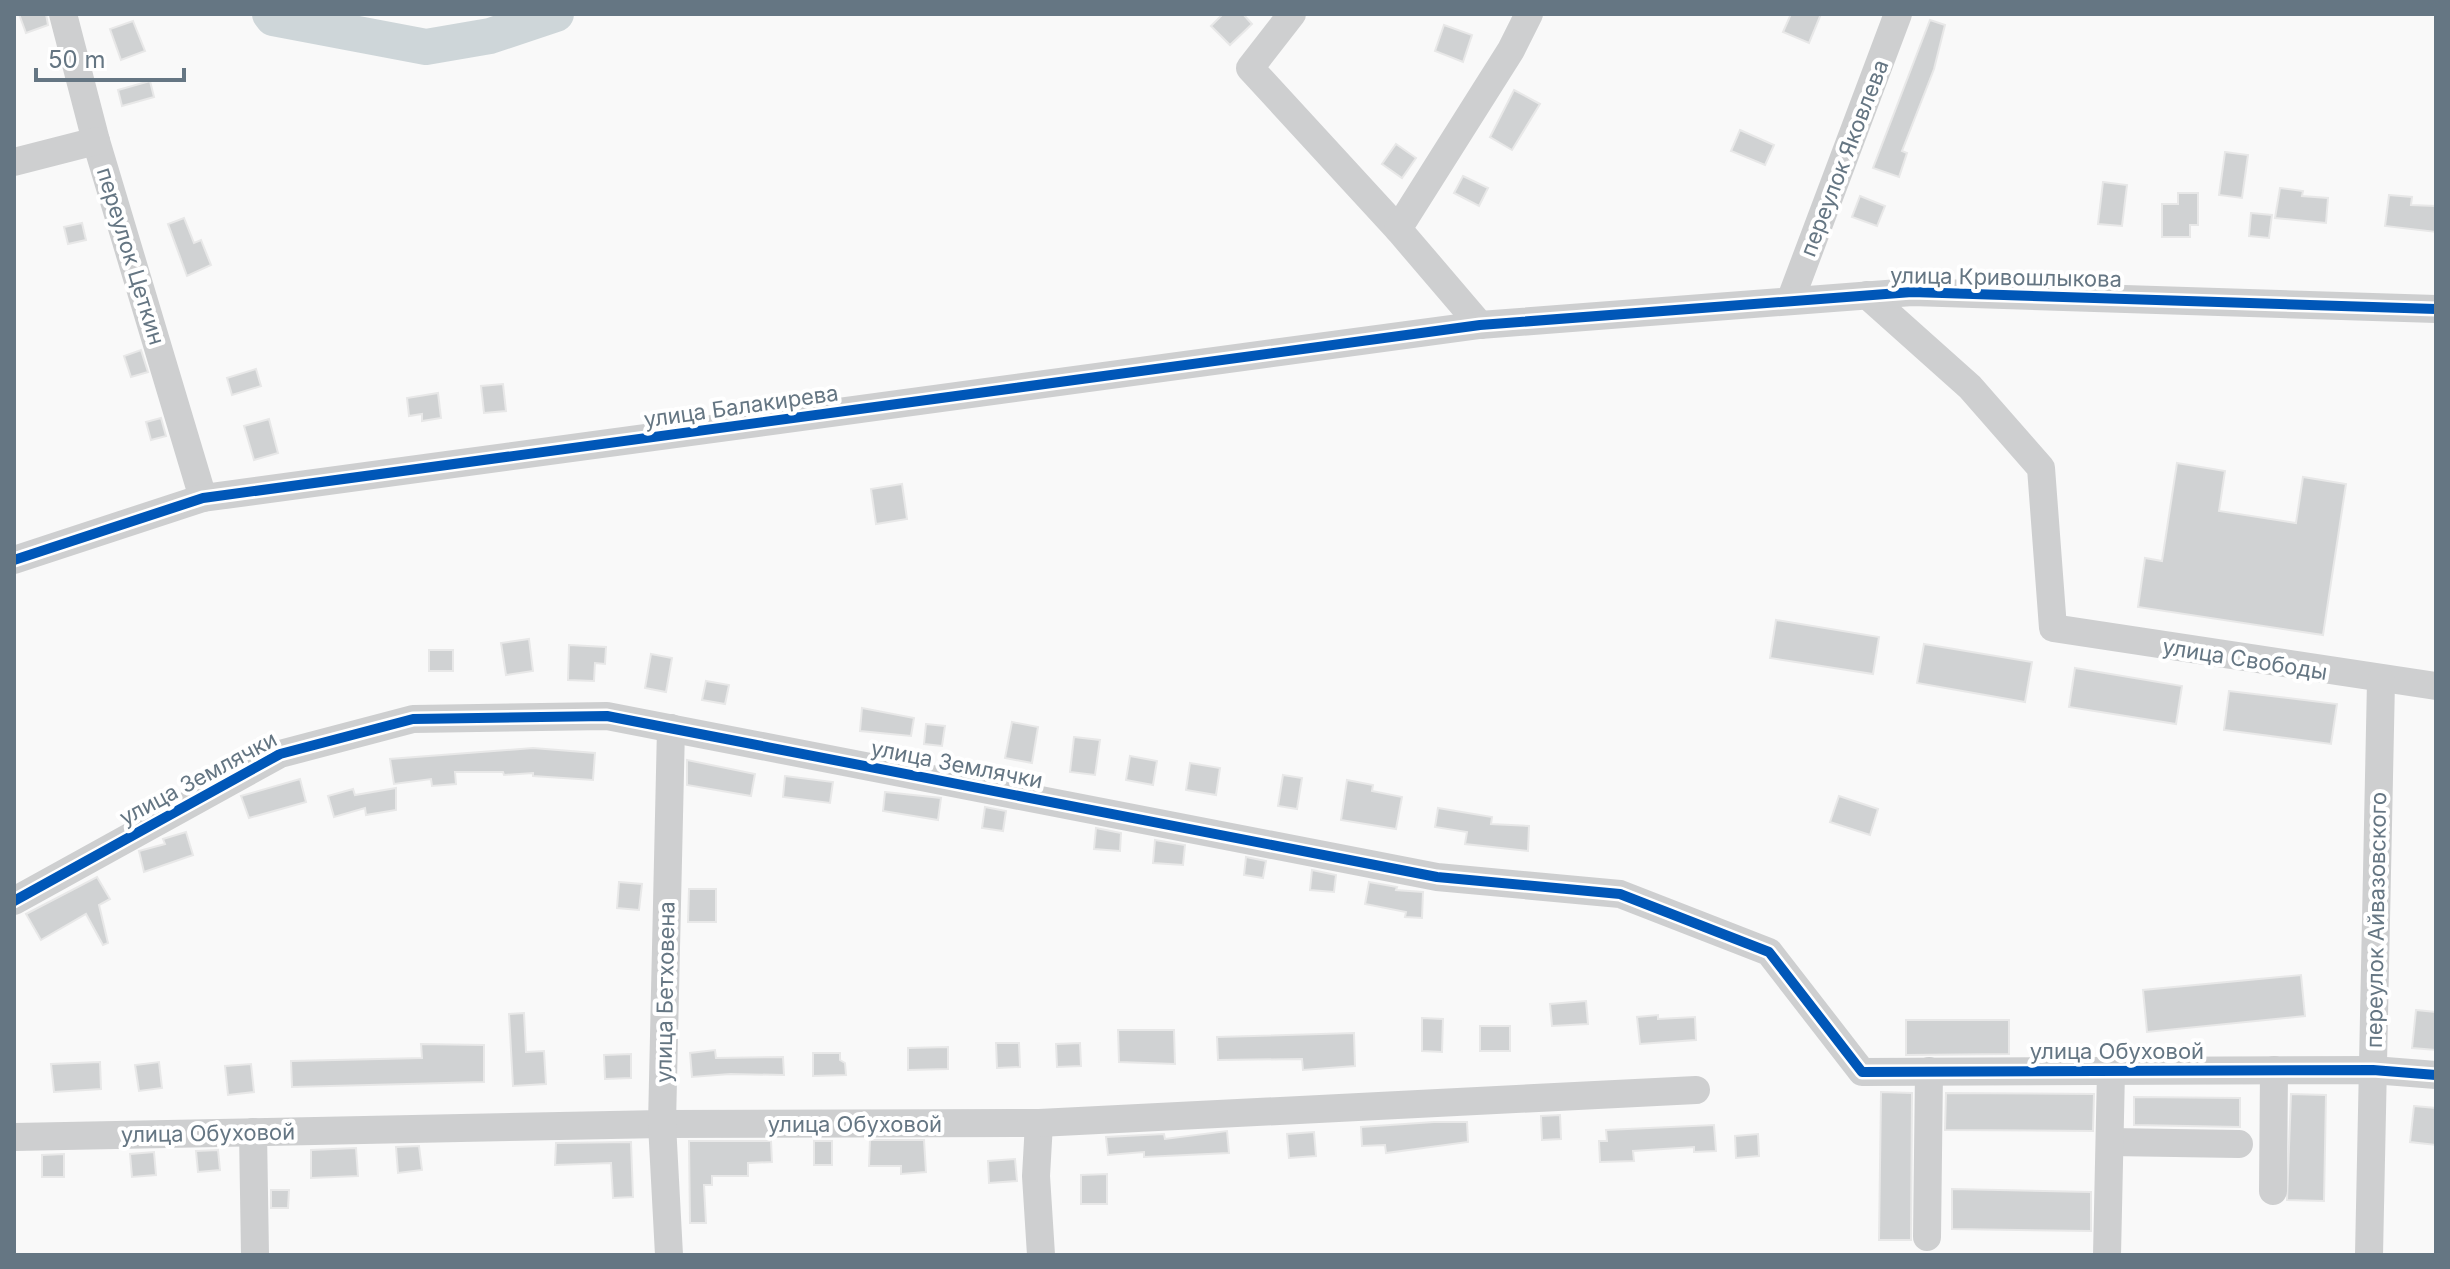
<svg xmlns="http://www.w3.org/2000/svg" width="2450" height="1269" font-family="Inter,sans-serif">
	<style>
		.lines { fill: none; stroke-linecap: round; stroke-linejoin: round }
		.river { stroke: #ced6d9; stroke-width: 36 }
		.building { fill: #d0d2d3; stroke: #e8e8e8; stroke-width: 2 }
		.minor { stroke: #cecfd0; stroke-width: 28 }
		.cycleway-casing { stroke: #fff; stroke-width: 15 }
		.cycleway { stroke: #0057b8; stroke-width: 10 }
		.labels { text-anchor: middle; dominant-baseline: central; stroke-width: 8; stroke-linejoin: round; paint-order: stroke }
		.street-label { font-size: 22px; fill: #657683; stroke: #fff }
	</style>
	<rect width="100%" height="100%" fill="#f9f9f9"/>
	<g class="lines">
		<!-- river -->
		<polyline class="river" points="270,14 273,18 426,47 490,36 556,14"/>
	</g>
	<!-- building -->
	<g class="building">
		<polygon points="19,14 46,14 48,25 26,33"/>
		<polygon points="1223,14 1243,14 1252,24 1230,45 1211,26"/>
		<polygon points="1791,14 1821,14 1809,43 1783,32"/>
		<polygon points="1930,20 1945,25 1934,69 1902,151 1907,153 1899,177 1873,168"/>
		<polygon points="133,21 145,51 121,60 110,29"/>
		<polygon points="1444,25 1472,35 1463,62 1435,51"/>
		<polygon points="150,81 154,97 122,106 118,90"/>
		<polygon points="1514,90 1540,104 1512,150 1490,137"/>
		<polygon points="1740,130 1774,145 1765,165 1731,151"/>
		<polygon points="1396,144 1416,158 1402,178 1382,164"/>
		<polygon points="2225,152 2248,155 2242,198 2219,195"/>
		<polygon points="1463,176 1488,188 1479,206 1454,193"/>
		<polygon points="2103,182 2127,185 2122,226 2098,224"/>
		<polygon points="2280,188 2303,191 2302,196 2328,198 2326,223 2275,218"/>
		<polygon points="2178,193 2198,193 2198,225 2190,225 2190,237 2162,237 2162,204 2178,204"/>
		<polygon points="2389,195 2412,197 2411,205 2436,206 2436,232 2385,226"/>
		<polygon points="1860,196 1885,206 1877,226 1852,217"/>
		<polygon points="2251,213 2272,215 2269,238 2249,236"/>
		<polygon points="184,218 194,243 201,240 211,265 187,276 168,224"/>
		<polygon points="82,223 86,240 68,244 64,227"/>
		<polygon points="141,350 148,372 131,377 124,356"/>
		<polygon points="256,369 261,386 232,395 227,378"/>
		<polygon points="503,384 506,411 484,413 481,386"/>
		<polygon points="438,393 441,418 422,421 422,414 409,416 407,398"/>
		<polygon points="161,418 166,436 151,440 146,422"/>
		<polygon points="269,419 278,453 254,460 244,426"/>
		<polygon points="2177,463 2225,471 2219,511 2296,523 2303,477 2346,484 2323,635 2138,607 2145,558 2162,561"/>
		<polygon points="902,484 907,519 876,524 871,489"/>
		<polygon points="1776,620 1879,637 1873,674 1770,658"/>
		<polygon points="529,639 533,671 506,675 501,643"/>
		<polygon points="1924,644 2032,662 2025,702 1917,683"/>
		<polygon points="569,645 606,647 605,664 595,663 594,681 568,680"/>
		<rect x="429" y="650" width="24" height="21"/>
		<polygon points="651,654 672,658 666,692 645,688"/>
		<polygon points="2075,668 2182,686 2176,724 2069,707"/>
		<polygon points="706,681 729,685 725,704 702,700"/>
		<polygon points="2229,691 2337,704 2331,744 2224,730"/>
		<polygon points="862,708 914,718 911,736 860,731"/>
		<polygon points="1012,722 1038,727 1032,763 1005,758"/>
		<polygon points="926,724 945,726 942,746 924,744"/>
		<polygon points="1074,737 1100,740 1095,775 1070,772"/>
		<polygon points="533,748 595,753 593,780 533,776 533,773 504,775 503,772 455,772 456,784 432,786 431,779 394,784 390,759"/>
		<polygon points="1130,756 1157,761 1153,785 1126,780"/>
		<polygon points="687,760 755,774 751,796 687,785"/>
		<polygon points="1190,763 1220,768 1216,795 1186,790"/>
		<polygon points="1283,775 1302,778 1297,809 1278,806"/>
		<polygon points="785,776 833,782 830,803 783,797"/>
		<polygon points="300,779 306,802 249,818 241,796"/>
		<polygon points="1347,780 1373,785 1372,791 1402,797 1396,829 1341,820"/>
		<polygon points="396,788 396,810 366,815 365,808 334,817 328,796 353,789 355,795"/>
		<polygon points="885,792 941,798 938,820 883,811"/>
		<polygon points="1839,796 1878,809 1870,835 1830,822"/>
		<polygon points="985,807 1006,811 1003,831 982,828"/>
		<polygon points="1438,808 1492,817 1491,824 1529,826 1528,851 1465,844 1467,832 1435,827"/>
		<polygon points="1096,828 1121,833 1120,851 1094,849"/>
		<polygon points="186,832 193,855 144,872 139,851 165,844 163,839"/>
		<polygon points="1155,840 1185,845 1183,865 1153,863"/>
		<polygon points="1246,857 1266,861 1263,878 1244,875"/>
		<polygon points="1312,870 1336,875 1334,892 1310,890"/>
		<polygon points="97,877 110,899 99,905 108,943 103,945 86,914 41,940 26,914"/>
		<polygon points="619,882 642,884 639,910 617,908"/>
		<polygon points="1369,882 1397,887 1396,890 1423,892 1422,918 1405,917 1406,912 1365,904"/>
		<polygon points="689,889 716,889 716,922 688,922"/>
		<polygon points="2301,975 2305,1016 2147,1032 2143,990"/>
		<polygon points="1586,1001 1588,1024 1552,1026 1550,1004"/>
		<polygon points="2416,1010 2436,1012 2436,1050 2412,1048"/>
		<polygon points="524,1013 526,1052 544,1051 546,1084 513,1086 509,1014"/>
		<polygon points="1658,1015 1658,1019 1695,1017 1696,1040 1640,1044 1637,1017"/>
		<polygon points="1422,1018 1443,1019 1442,1052 1422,1051"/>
		<polygon points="1906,1020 2009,1020 2009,1054 1906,1055"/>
		<rect x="1480" y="1026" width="30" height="25"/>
		<polygon points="1118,1030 1174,1030 1175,1064 1119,1062"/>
		<polygon points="1354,1033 1355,1066 1303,1070 1302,1059 1218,1060 1217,1037"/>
		<polygon points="996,1043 1019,1043 1020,1067 997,1068"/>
		<polygon points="1080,1043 1081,1066 1057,1067 1056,1044"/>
		<polygon points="421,1044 484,1045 484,1082 292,1087 291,1061 422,1058"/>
		<polygon points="948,1047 948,1069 908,1070 908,1048"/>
		<polygon points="715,1050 716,1058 783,1057 784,1075 730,1074 692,1077 690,1053"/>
		<polygon points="813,1053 840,1053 840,1060 845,1063 846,1075 813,1076"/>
		<polygon points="631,1054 631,1078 605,1079 604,1055"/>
		<polygon points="100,1062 101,1089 54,1092 51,1064"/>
		<polygon points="159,1062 162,1088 139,1091 135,1065"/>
		<polygon points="251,1064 254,1092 228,1095 225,1066"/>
		<polygon points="1881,1092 1912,1093 1911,1240 1879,1240"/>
		<polygon points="1946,1093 2094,1094 2093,1131 1945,1130"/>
		<polygon points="2291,1094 2326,1095 2324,1201 2287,1200"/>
		<polygon points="2134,1097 2240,1098 2240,1127 2134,1125"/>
		<polygon points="2414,1106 2436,1108 2436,1145 2410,1142"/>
		<polygon points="1560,1115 1561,1139 1542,1140 1541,1116"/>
		<polygon points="1434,1122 1467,1122 1468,1142 1386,1153 1385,1145 1362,1146 1361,1127"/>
		<polygon points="1714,1125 1716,1151 1694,1152 1694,1147 1633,1151 1634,1161 1600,1162 1599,1141 1607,1141 1606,1130"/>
		<polygon points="1227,1131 1229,1153 1144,1157 1144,1152 1108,1155 1106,1137 1164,1134 1165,1139"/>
		<polygon points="1314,1132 1316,1156 1289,1158 1287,1134"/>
		<polygon points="1758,1134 1759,1156 1736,1158 1735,1136"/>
		<polygon points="870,1140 924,1140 926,1172 901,1174 901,1166 869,1166"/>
		<polygon points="689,1141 771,1141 772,1162 748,1163 748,1176 712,1176 712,1185 704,1185 706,1223 690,1223"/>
		<rect x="814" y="1141" width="18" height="24"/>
		<polygon points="631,1142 633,1197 613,1198 611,1163 555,1165 556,1143"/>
		<polygon points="419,1146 422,1170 398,1173 396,1147"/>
		<polygon points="356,1148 358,1176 311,1178 311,1150"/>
		<polygon points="218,1150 220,1170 198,1172 196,1151"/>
		<polygon points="154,1152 156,1175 132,1177 130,1154"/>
		<polygon points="64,1154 64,1177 42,1177 42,1155"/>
		<polygon points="1015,1159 1017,1181 989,1183 988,1161"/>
		<polygon points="1107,1174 1107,1204 1081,1204 1081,1175"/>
		<polygon points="1952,1189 2091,1192 2091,1231 1952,1229"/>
		<polygon points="271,1190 289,1190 288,1208 271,1208"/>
	</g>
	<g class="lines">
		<!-- minor -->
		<g class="minor">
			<polyline points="63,14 96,141 203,498"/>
			<polyline points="1292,14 1250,68 1398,229"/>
			<polyline points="14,162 96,141"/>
			<polyline points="1867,295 1970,387 2041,468 2053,628 2436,686"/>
			<polyline points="1790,301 1898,14"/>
			<polyline points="1480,325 1398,229 1511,50 1529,14"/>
			<polyline points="14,560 203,498 1480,325 1912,292 2436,309"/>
			<polyline points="14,901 280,754 413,719 607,716 1437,877 1620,894 1769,952 1862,1072 2373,1070 2436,1075"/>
			<polyline points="1039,1123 1036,1176 1041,1255"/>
			<polyline points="253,1132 255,1255"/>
			<polyline points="14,1137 662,1124 1039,1123 1696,1090"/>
			<polyline points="2110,1142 2239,1144"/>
			<polyline points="2273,1191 2274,1070"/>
			<polyline points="1927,1237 1929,1071"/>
			<polyline points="669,1255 662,1124 671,728"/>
			<polyline points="2107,1255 2111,1071"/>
			<polyline points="2369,1255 2381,681"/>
		</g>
		<!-- cycleway casing -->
		<g class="cycleway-casing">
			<g id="cycleway">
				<polyline points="14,560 203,498 1480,325 1912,292 2436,309"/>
				<polyline points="14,901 280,754 413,719 607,716 1437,877 1620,894 1769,952 1862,1072 2373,1070 2436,1075"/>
			</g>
		</g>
		<!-- cycleway -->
		<use href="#cycleway" class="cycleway"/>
	</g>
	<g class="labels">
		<!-- street labels -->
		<g class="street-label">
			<text transform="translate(1844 158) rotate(-69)">переулок Яковлева</text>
			<text transform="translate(131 256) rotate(73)">переулок Цеткин</text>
			<text transform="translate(2006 277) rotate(1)">улица Кривошлыкова</text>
			<text transform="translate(741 406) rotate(-8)">улица Балакирева</text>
			<text transform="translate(2245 659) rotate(9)">улица Свободы</text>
			<text transform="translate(957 764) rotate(11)">улица Землячки</text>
			<text transform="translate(198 778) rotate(-28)">улица Землячки</text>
			<text transform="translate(2376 920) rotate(-89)">переулок Айвазовского</text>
			<text transform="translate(665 992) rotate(-89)">улица Бетховена</text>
			<text x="2117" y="1051">улица Обуховой</text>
			<text x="855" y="1124">улица Обуховой</text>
			<text transform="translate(208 1133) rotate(-1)">улица Обуховой</text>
		</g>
	</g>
	<!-- border -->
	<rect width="2450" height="1269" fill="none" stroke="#657683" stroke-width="32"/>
	<!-- scale -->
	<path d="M36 68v12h148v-12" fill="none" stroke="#657683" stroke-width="4"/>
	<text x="48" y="68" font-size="24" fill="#657683" stroke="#ffffff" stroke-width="6" paint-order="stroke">50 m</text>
</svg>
